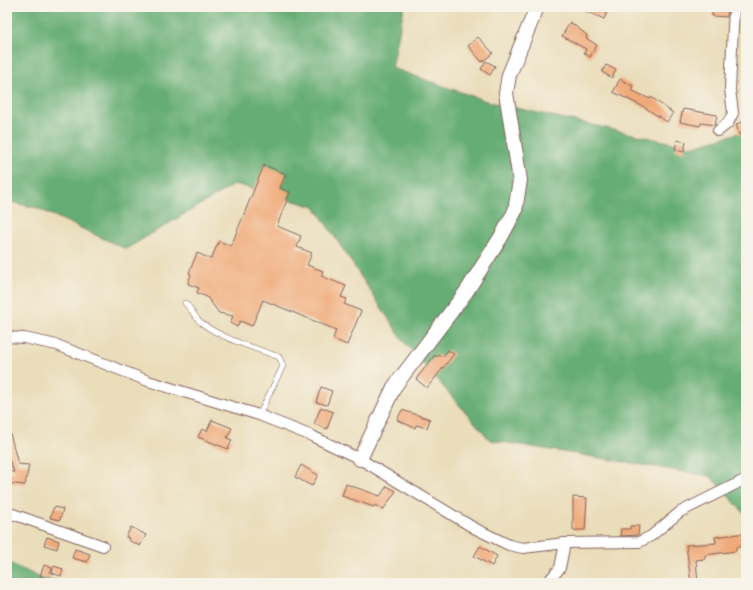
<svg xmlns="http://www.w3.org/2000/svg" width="753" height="590" font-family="'Shantell Sans',sans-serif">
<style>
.forest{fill:#66ad74;stroke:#586650}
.building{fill:#f0aa79}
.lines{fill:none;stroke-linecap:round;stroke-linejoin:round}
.lane-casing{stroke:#82625d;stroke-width:6}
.street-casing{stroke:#82625d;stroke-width:12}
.secondary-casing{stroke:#82625d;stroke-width:16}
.lane{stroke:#fff;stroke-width:5}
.street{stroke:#fff;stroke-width:10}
.secondary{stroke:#fff;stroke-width:14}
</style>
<rect width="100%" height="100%" fill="#f7f3e8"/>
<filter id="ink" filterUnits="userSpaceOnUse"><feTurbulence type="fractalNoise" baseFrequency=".025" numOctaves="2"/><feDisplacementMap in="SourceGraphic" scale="8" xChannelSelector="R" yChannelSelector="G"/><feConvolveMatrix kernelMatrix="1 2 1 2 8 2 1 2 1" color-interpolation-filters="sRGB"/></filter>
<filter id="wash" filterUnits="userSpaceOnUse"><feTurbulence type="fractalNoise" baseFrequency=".012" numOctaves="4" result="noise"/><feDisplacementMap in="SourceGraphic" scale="16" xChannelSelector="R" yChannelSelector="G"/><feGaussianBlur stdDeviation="0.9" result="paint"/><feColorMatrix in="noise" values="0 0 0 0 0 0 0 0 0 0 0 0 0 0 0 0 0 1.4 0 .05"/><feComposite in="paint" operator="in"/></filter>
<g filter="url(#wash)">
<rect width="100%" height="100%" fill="#eaddba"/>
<!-- forest -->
<path class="forest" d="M7 7H404L392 68 489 102 691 147 746 131V515L710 476 490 440 404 342 315 207 235 184 126 249 37 208 7 201Z
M7 562 43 579 79 583H7Z"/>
<g id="blocks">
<!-- building -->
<path class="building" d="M576 7H609L604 19Z
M713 7H727V17L712 16Z
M570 22 587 35 586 38 597 45 590 57 584 53 586 49 562 36Z
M478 37 493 53 482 62 468 46Z
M486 61 495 66 490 75 481 69Z
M606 65 616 70 612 78 602 72Z
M620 79 633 86 631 90 650 99 651 97 673 113 667 122 644 107 613 92Z
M683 109 717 115 715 125 701 123 700 126 680 122Z
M746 121V133L739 135 736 124Z
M677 140 686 142 684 152 675 150Z
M264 165 286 174 280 188 290 192 277 226 301 236 297 247 312 253 307 265 323 271 321 276 346 286 341 297 347 299 344 304 361 311 347 345 333 339 336 330 263 300 252 326 240 321 237 327 230 323 233 316 219 313 207 297 197 293 199 288 188 284 191 274 189 273 197 253 211 259 219 241 231 246Z
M448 350 454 354 427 388 416 379 435 355 437 357 439 355 442 357Z
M321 387 332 391 327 405 316 402Z
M321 407 333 412 327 429 314 424Z
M402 410 430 419 427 428 416 425 415 428 397 420Z
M212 420 232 428 227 438 232 440 228 449 198 437 202 429 207 431Z
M7 433H10L18 464 29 465 25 485 7 483V472H14L7 454Z
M301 465 318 475 312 486 295 477Z
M346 484 380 496 387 486 396 491 383 510 375 505 374 507 342 496Z
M573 497 587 498 585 530H573Z
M54 507 63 509 60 520 50 518Z
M630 526H639L638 535 620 536 621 529H630Z
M131 527 146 535 140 546 128 540 129 538 126 537Z
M746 533V546L736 547V551L705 555V559L696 560 698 583H691L686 545 716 543 715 537Z
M47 537 59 541 57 549 44 545Z
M480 546 497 556 492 566 474 556Z
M75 549 90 554 87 562 72 558Z
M44 565 52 568 48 579 40 576Z
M54 566 63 569 61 576 52 573Z"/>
</g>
</g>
<g filter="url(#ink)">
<use href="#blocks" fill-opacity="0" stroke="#82625d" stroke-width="1"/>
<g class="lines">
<!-- lane casing -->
<g class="lane-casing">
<path id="lane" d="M185 303C192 309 195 319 203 324 223 339 255 348 279 357L283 366 259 415"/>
</g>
<!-- street casing -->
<g class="street-casing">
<path id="street" d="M718 131 728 123 733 113 730 89 734 7
M7 337 24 338 57 345 148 381 259 415 312 436 360 459 474 528 509 545 523 548 565 543 639 542 651 536 680 512 746 479
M7 512 103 546
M547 583 560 568 565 543"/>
</g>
<!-- secondary casing -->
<g class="secondary-casing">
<path id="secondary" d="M360 459 394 387 466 292 501 237 515 211 520 180 506 93 509 75 537 7"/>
</g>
<!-- lane -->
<use href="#lane" class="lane"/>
<!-- street -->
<use href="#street" class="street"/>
<!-- secondary -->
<use href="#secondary" class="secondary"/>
</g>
</g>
<!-- margin -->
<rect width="753" height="590" fill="none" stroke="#f7f3e8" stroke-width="24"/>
</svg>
